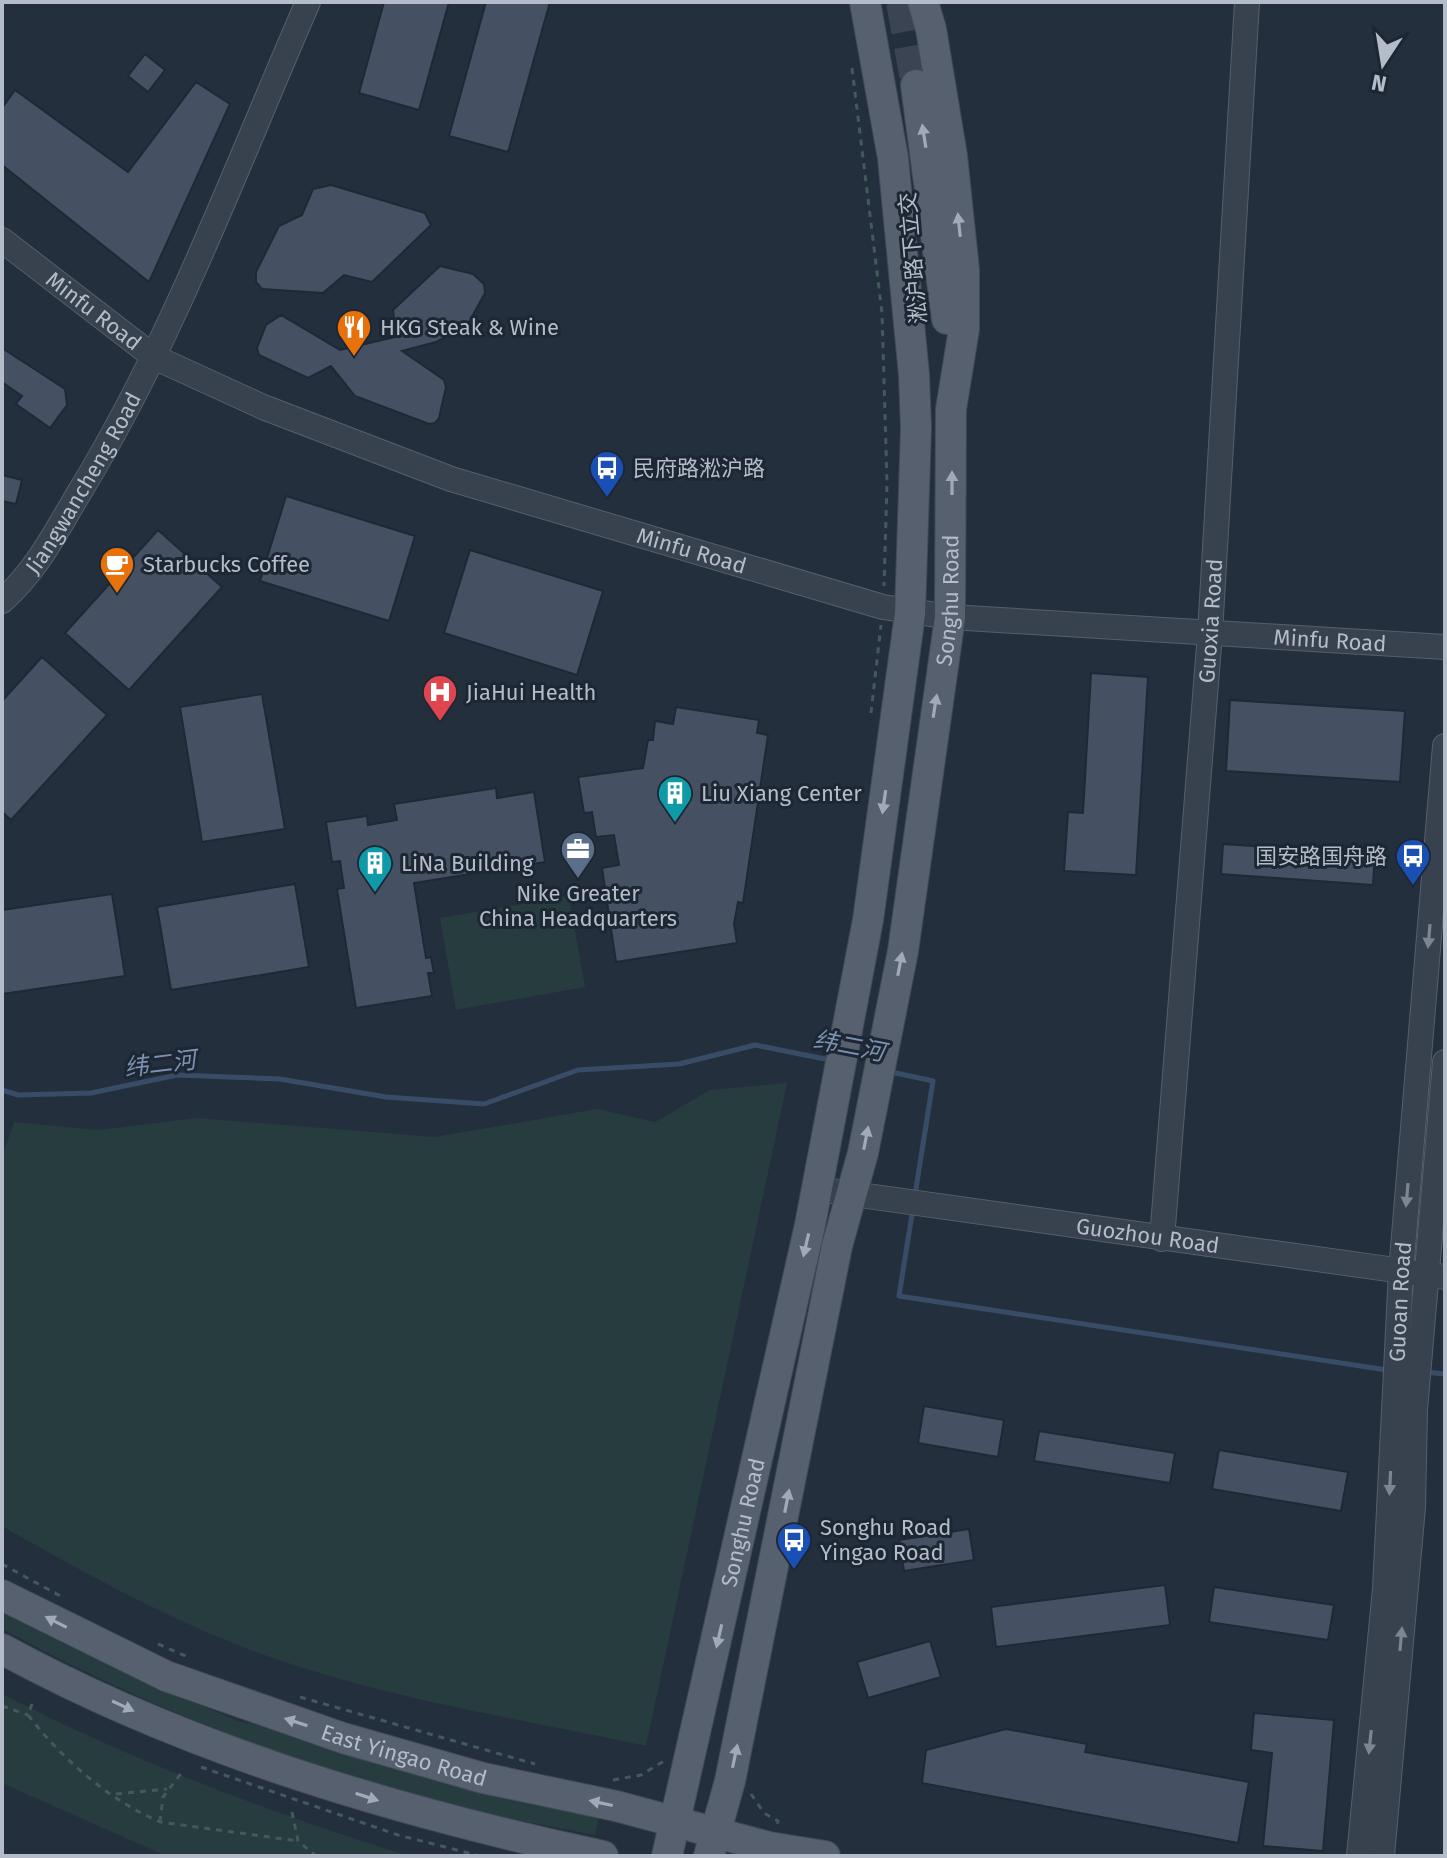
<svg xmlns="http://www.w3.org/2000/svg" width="1447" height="1858" font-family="'Fira Sans','Noto Sans SC',sans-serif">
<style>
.green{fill:#263c3f}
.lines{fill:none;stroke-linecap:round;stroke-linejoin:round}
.stream{stroke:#394c67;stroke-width:5}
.building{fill:#455162;stroke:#1f2835;stroke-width:2}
.major-tunnel{stroke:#3a4453;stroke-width:30;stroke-dasharray:30 15;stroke-linecap:butt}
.minor-casing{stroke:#565f6c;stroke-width:26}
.major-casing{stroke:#414a57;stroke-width:32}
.path{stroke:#44595c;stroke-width:3;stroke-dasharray:6 6;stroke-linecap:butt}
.minor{stroke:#38414e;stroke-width:24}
.major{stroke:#56606e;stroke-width:30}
.oneway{fill:#a1aab7}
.oneway2{fill:#7c8592}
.labels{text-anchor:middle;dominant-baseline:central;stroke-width:6;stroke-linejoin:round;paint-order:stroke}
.street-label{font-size:22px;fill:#b4bcc9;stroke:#1d2633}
.poi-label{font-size:22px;fill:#b4bcc9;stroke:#1d2633;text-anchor:start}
.water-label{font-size:24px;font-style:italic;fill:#7c92b1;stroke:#1d2633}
</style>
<rect width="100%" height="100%" fill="#242f3e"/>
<!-- green -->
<path class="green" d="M569 896 585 987 456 1010 440 918Z
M787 1083 646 1746C511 1717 369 1696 240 1646 157 1613 79 1570 2 1526V1157L14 1122 98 1130 197 1118 435 1137 597 1109 655 1122 710 1090Z
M2 1611 106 1663 238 1721 278 1729 504 1798 599 1816 595 1835C530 1822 463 1811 399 1793 262 1753 128 1697 2 1629Z
M2 1694C133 1761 268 1812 409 1856H166L2 1783Z"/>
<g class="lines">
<!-- stream -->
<path class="stream" d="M891 1072 933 1081 915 1195
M2 1090 18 1095 91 1093 177 1075 280 1079 386 1097 484 1104 578 1070 679 1064 755 1045 830 1060
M913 1208 899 1296 1387 1370
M1425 1372 1445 1374"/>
</g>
<!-- building -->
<path class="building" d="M384 2H449L419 110 359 93Z
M486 2H550L508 152 449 136Z
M145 54 165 70 148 92 128 76Z
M196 82 230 104 149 282 2 165V108L15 90 128 172Z
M331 185 425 213 431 225 372 282 344 275 323 293 262 289 256 282V272L279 226 302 215 313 189Z
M440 266 473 274 484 284 485 293 468 324 436 342 402 351 444 380 446 387 439 418 435 423 429 424 355 396 331 366 308 378 259 355 257 348 266 325 281 315 340 350 412 333 394 318 393 310Z
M2 348 65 389 67 405 50 428 16 404 22 396 2 382Z
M2 475 22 480 16 504 2 501Z
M286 496 415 536 389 621 260 581Z
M158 530 222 587 129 690 65 633Z
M470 550 603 591 577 675 444 633Z
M42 657 107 715 11 820 2 812V701Z
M1091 673 1148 677 1136 875 1064 871 1068 812 1083 813Z
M262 694 285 829 202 842 180 707Z
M1230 700 1405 711 1400 782 1226 771Z
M676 707 759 720 757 733 768 735 743 903 738 902 734 924 737 943 616 962 602 868 619 865 614 835 596 837 592 812 584 813 578 777 643 768 648 740H653L655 721 673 724Z
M496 788 497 798 534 792 545 862 414 883 426 958 431 957 434 973H428L432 996 356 1008 337 889 344 888 340 861 332 862 326 822 367 816 368 825 397 820 394 804Z
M1223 844 1375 854 1373 885 1221 874Z
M295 884 309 967 171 990 157 907Z
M112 894 125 976 2 994V910Z
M924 1406 1004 1420 998 1457 918 1443Z
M1039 1431 1175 1453 1170 1483 1034 1461Z
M1219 1450 1348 1472 1341 1511 1212 1489Z
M969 1529 974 1560 904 1571 899 1540Z
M1165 1585 1170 1625 996 1647 991 1607Z
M1214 1587 1334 1605 1328 1640 1209 1622Z
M930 1641 941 1677 868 1698 857 1662Z
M1254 1713 1334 1720 1323 1851 1263 1846 1272 1753 1251 1750Z
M1006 1729 1087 1744 1085 1752 1249 1782 1238 1843 922 1783 926 1750Z"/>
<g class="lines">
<!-- major-tunnel -->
<path class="major-tunnel" d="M901 2 916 85"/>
<!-- minor casing -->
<g class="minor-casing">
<g id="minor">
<path id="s1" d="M2 240 154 357 263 407 451 479 883 607 950 617 1445 647"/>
<path id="s2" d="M2 601C37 570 55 533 79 493 173 339 236 167 308 2"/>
<path id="s3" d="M817 1189 1445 1277"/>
<path id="s4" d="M1162 1239 1210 633 1247 2"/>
<path id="s5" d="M1359 1856 1385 1589 1401 1271 1445 746"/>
<path d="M1382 1856 1413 1507 1415 1410 1445 1062"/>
</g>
</g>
<!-- major casing -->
<g class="major-casing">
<g id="major">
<path d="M916 85 947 319"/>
<path id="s6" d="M2 1595 166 1676 343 1738 483 1778 616 1806 769 1847 825 1856"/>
<path d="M2 1649C187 1750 398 1812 603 1856"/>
<path id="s7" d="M667 1856 810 1225 868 920 910 614 916 428 914 375 893 158 865 2"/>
<path id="s8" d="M709 1856 730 1781 837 1246 863 1153 903 951 950 617 951 409 964 329V270L952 156 931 29 923 2"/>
</g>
</g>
<!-- path -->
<path class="path" d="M852 68 882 313 887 483 884 586
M871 713 881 625
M2 1564 62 1597
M158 1644 188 1657
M300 1697 535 1764
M32 1704 28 1715C62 1759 109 1800 160 1822L298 1841
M2 1706 28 1715
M201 1767 398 1835 480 1856
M613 1780 641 1775 664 1761
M116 1794 167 1789
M751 1794 764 1813 778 1821 777 1826
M292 1812 298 1841 316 1856
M160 1822 163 1797 183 1771"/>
<!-- minor -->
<use href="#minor" class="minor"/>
<!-- major -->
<use href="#major" class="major"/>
</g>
<!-- one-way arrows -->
<defs><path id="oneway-solid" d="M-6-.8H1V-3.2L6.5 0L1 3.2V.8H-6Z" transform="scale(2)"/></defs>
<g class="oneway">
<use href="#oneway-solid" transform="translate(924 136) rotate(-99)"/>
<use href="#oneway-solid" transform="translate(959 225) rotate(-96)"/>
<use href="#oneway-solid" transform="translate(952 483) rotate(-90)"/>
<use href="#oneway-solid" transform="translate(935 706) rotate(-81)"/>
<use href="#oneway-solid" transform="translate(884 802) rotate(98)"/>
<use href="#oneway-solid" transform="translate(900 964) rotate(-79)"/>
<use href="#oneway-solid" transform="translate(866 1138) rotate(-79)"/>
<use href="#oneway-solid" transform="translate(806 1245) rotate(103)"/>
<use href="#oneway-solid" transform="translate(787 1501) rotate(-79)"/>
<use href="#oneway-solid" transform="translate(56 1622) rotate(-153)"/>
<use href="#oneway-solid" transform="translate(719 1636) rotate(103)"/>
<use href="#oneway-solid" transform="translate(123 1706) rotate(25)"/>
<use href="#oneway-solid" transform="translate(296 1722) rotate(-162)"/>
<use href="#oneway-solid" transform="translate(735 1756) rotate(-78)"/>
<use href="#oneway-solid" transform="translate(367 1797) rotate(18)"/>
<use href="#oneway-solid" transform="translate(601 1803) rotate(-168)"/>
</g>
<g class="oneway2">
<use href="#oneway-solid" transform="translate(1429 936) rotate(95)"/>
<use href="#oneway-solid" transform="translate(1407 1195) rotate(95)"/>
<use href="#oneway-solid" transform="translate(1390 1483) rotate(93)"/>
<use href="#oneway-solid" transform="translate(1401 1639) rotate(-85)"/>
<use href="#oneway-solid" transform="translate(1370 1742) rotate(96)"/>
</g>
<!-- icons -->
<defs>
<g id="restaurant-pin" transform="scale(1.8)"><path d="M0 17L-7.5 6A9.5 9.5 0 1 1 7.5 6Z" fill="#e8710a" stroke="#1d2633"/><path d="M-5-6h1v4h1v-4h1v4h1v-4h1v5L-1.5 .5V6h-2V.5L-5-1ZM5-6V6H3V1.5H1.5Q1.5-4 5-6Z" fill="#fff"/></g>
<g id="bus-pin" transform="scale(1.8)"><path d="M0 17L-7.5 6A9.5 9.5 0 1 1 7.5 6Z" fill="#1a4fb4" stroke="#1d2633"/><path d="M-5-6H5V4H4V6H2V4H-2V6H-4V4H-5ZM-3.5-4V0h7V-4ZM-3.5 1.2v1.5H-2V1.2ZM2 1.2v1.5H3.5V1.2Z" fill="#fff"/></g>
<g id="cafe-pin" transform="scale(1.8)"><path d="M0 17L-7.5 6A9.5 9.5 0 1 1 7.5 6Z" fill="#e8710a" stroke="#1d2633"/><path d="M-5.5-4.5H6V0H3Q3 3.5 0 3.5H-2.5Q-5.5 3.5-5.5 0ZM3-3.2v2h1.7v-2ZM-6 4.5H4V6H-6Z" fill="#fff"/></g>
<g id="hospital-pin" transform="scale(1.8)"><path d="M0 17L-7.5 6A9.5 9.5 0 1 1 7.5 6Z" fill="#e0444e" stroke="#1d2633"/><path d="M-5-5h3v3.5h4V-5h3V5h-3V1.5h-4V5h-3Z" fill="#fff"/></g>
<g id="building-pin" transform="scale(1.8)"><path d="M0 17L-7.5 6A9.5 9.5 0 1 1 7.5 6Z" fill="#0f9aa8" stroke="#1d2633"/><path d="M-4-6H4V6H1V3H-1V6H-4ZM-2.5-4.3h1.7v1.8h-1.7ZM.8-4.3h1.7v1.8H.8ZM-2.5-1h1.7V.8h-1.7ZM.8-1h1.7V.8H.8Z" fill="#fff"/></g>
<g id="office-pin" transform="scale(1.8)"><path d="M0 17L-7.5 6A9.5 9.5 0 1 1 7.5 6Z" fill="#5c6f8a" stroke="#1d2633"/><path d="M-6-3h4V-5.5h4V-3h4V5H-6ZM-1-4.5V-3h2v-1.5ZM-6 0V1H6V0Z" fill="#fff"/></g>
</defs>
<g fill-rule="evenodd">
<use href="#restaurant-pin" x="354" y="327"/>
<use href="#bus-pin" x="607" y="468"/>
<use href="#cafe-pin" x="117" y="564"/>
<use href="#hospital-pin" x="440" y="692"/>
<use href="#building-pin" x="675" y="793"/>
<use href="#office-pin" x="578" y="849"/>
<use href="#bus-pin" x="1413" y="856"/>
<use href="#building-pin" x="375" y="863"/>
<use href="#bus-pin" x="794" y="1540"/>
</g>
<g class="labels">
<!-- street labels -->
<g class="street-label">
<text transform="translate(913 258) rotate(-95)">淞沪路下立交</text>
<text stroke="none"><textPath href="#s1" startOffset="116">Minfu Road</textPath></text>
<text stroke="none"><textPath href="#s2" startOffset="144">Jiangwancheng Road</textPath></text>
<text stroke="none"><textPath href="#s1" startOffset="764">Minfu Road</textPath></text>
<text stroke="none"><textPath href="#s8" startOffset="1280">Songhu Road</textPath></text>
<text stroke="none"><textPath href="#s4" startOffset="620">Guoxia Road</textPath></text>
<text stroke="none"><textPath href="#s1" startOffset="1412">Minfu Road</textPath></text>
<text stroke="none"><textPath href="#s3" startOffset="334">Guozhou Road</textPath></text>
<text stroke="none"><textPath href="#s5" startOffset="556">Guoan Road</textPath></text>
<text stroke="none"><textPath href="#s7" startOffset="342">Songhu Road</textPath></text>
<text stroke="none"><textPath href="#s6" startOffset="434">East Yingao Road</textPath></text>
</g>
<!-- poi labels -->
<g class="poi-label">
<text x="380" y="327">HKG Steak &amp; Wine</text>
<text x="633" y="468">民府路淞沪路</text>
<text x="143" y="564">Starbucks Coffee</text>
<text x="466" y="692">JiaHui Health</text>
<text x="701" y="793">Liu Xiang Center</text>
<text x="1387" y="856" text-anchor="end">国安路国舟路</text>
<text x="401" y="863">LiNa Building</text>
<text x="578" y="893" text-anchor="middle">Nike Greater<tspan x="578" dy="25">China Headquarters</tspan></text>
<text x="820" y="1527">Songhu Road<tspan x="820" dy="25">Yingao Road</tspan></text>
</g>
<!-- water labels -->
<g class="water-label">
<text transform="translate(849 1046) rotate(11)">纬二河</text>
<text transform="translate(160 1064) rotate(-7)">纬二河</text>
</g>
</g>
<!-- border -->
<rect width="1447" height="1858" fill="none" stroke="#b4bcc9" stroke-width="8"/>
<!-- north arrow -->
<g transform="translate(1383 64) rotate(192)" stroke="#1d2633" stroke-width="6" paint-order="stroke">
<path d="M0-6L14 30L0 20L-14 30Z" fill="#b4bcc9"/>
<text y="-12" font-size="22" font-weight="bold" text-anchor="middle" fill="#b4bcc9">N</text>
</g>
</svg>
